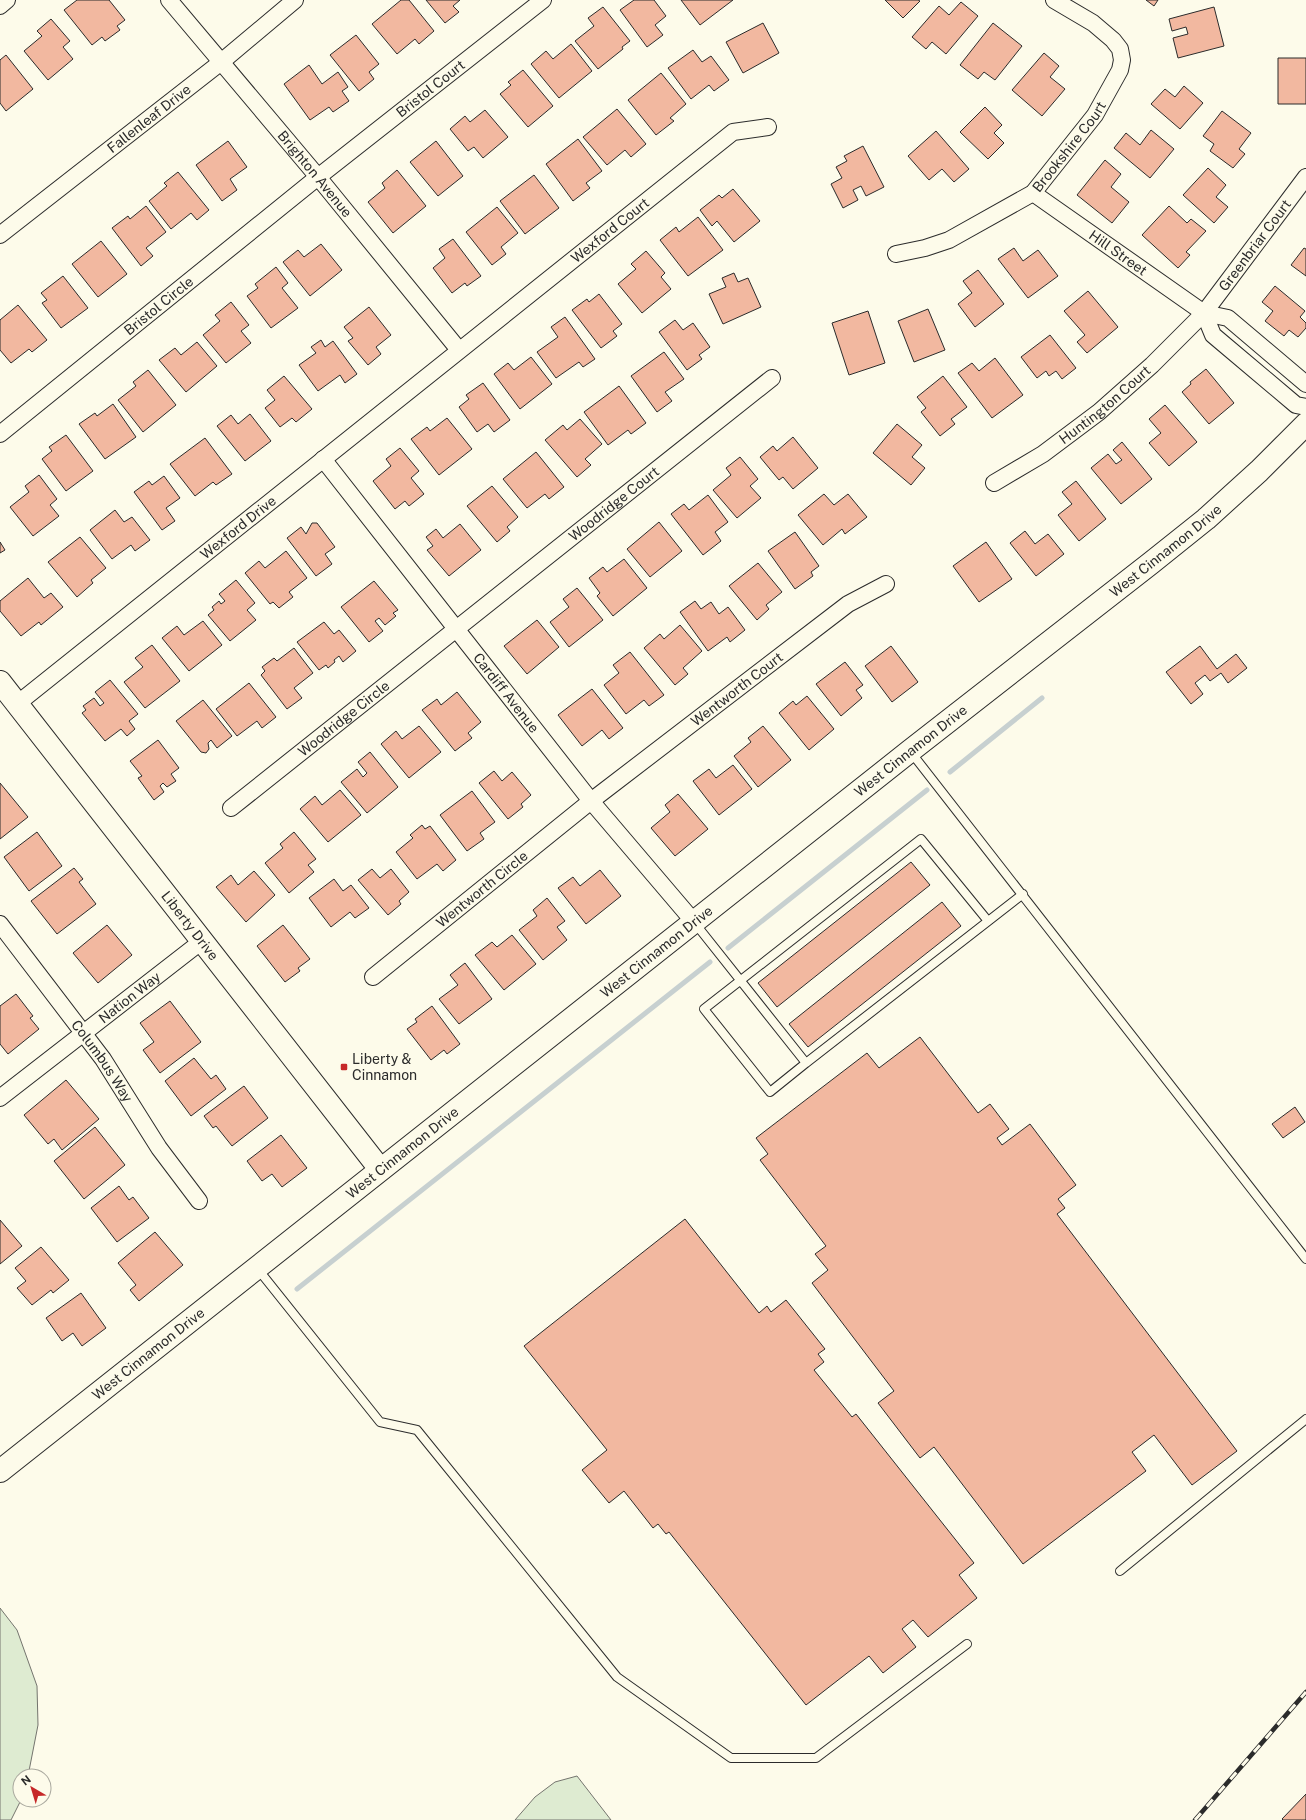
<svg xmlns="http://www.w3.org/2000/svg" width="1306" height="1820" font-family="'Public Sans',sans-serif">
<style>
.green{fill:#deebd1;stroke:#74746e}
.lines{fill:none;stroke-linecap:round;stroke-linejoin:round}
.stream{stroke:#c7d0d0;stroke-width:5}
.building{fill:#f2b8a0;stroke:#2b2b2b}
.lane-casing{stroke:#2b2b2b;stroke-width:10}
.street-casing{stroke:#2b2b2b;stroke-width:18}
.secondary-casing{stroke:#2b2b2b;stroke-width:24}
.lane{stroke:#fdfbea;stroke-width:8}
.street{stroke:#fdfbea;stroke-width:16}
.secondary{stroke:#fdfbea;stroke-width:22}
.rail-casing{stroke:#2b2b2b;stroke-width:4.5}
.rail{stroke:#fdfbea;stroke-width:3;stroke-dasharray:9;stroke-linecap:butt}
.poi-dot{fill:#c62828;stroke:#fdfbea;stroke-width:1.5}
.labels{text-anchor:middle;dominant-baseline:central;stroke-width:3;stroke-linejoin:round;paint-order:stroke}
.street-label{font-size:14px;fill:#2b2b2b;stroke:#fdfbea}
.poi-label{font-size:14px;fill:#2b2b2b;stroke:#fdfbea;text-anchor:start}
</style>
<rect width="100%" height="100%" fill="#fdfbea"/>
<!-- green -->
<path class="green" d="M0 1608 17 1630 37 1686 38 1725 28 1776H20L21 1800 11 1820H0Z
M577 1776 611 1820H515L535 1797 555 1782Z"/>
<g class="lines">
<!-- stream -->
<path class="stream" d="M950 772 1042 698
M728 948 927 790
M297 1289 710 962"/>
</g>
<!-- building -->
<path class="building" d="M77 0H109L125 20 117 26 120 30 105 41 102 37 92 45 64 10Z
M401 0H409L434 31 419 44 415 39 397 54 372 24Z
M426 0H460L453 6 459 12 445 23Z
M634 0H654L666 16 655 25 663 35 647 47 620 10Z
M681 0H733L700 25Z
M885 0H918L920 1 903 18Z
M1146 0H1158L1154 6Z
M961 2 978 16 946 54 932 42 926 49 912 37 939 6 949 15Z
M603 7 630 41 622 47 623 49 598 69 575 41 594 26 588 18Z
M1214 7 1224 46 1178 58 1173 38 1188 34 1186 27 1172 31 1169 19Z
M51 19 70 41 63 47 73 59 48 80 24 51 42 36 37 31Z
M763 23 779 53 743 73 726 42Z
M993 23 1022 46 995 80 984 72 978 79 960 65Z
M356 35 379 64 369 72 374 79 359 91 330 55Z
M571 44 592 71 559 98 531 64 546 51 553 59Z
M693 50 702 62 711 56 729 80 714 91 709 85 691 99 668 68Z
M1044 53 1059 66 1050 77 1065 89 1042 116 1012 90Z
M6 55 33 89 6 111 0 103V60Z
M1278 58H1306V104H1278Z
M309 65 322 84 338 72 348 87 342 91 349 101 333 112 329 107 310 120 284 84Z
M523 70 553 106 528 127 500 94 511 85 508 82Z
M661 73 686 104 670 118 674 121 656 135 628 100Z
M1184 86 1203 103 1180 129 1151 104 1165 89 1175 97Z
M985 107 1002 125 994 133 1004 143 988 159 960 132Z
M617 109 646 144 631 157 625 150 607 165 583 137Z
M485 110 508 137 483 158 474 147 468 151 450 129 465 116 470 122Z
M1222 111 1251 133 1239 149 1245 154 1233 168 1210 151 1214 144 1203 136Z
M1151 130 1174 149 1150 178 1114 148 1126 133 1140 145Z
M936 131 969 169 954 182 942 169 929 180 908 156Z
M578 139 602 171 586 183 590 188 573 201 546 164Z
M228 141 247 167 230 179 237 190 222 201 196 165Z
M436 141 463 176 438 196 410 162Z
M863 146 884 187 866 196 861 186 853 190 858 200 843 208 831 184 842 178 836 167 847 161 844 156Z
M1105 160 1121 174 1111 187 1129 202 1112 223 1077 195Z
M1208 168 1226 185 1216 197 1228 207 1214 223 1183 195Z
M397 170 426 206 393 233 368 202 385 188 382 183Z
M178 172 209 210 197 220 191 213 171 229 149 201 167 186 164 183Z
M534 175 559 208 525 234 500 201Z
M733 189 760 221 734 242 717 221 712 226 700 210 719 195 722 198Z
M146 206 166 232 146 248 153 256 141 266 112 228 128 216 130 219Z
M1169 206 1187 223 1191 219 1206 231 1186 252 1190 255 1178 268 1142 235Z
M497 207 518 233 501 247 506 254 492 265 466 232Z
M698 217 723 250 688 276 660 240 676 227 679 232Z
M453 239 481 276 467 286 465 283 452 293 433 268 445 258 439 249Z
M101 241 127 274 98 297 72 264Z
M321 244 342 270 310 296 283 262 298 250 304 257Z
M1014 248 1023 261 1038 250 1058 276 1028 298 998 259Z
M1304 248 1306 249V276L1291 265Z
M646 251 665 273 661 277 671 289 642 313 618 284 636 269 631 264Z
M276 267 288 283 282 288 298 308 271 328 247 296 258 288 255 284Z
M978 270 1004 304 975 327 958 304 972 293 963 281Z
M734 273 738 282 748 278 761 307 723 324 709 294 726 287 722 278Z
M63 276 88 308 61 328 42 303 47 300 41 293Z
M1275 286 1305 311 1300 317 1306 323V328L1298 337 1289 330 1284 336 1265 321 1273 311 1262 302Z
M1088 291 1118 327 1087 353 1077 342 1085 335 1064 311Z
M599 294 622 324 613 331 617 336 601 348 572 310 587 299 589 302Z
M231 302 249 325 241 331 251 343 226 363 203 335 220 321 215 315Z
M18 305 47 340 32 352 29 349 11 363 0 350V320Z
M369 307 391 335 376 347 381 354 368 365 348 341 353 338 344 327Z
M928 309 945 350 914 362 898 321Z
M868 311 885 363 849 375 832 323Z
M565 317 595 359 583 367 579 362 556 378 537 352 558 337 551 327Z
M675 320 683 330 693 323 710 347 699 355 702 359 687 370 659 332Z
M1050 335 1076 368 1062 379 1056 371 1049 376 1046 371 1037 378 1021 357Z
M321 340 325 347 333 341 357 374 345 383 340 375 318 391 299 365 316 353 311 347Z
M197 342 217 366 186 392 159 360 175 348 181 355Z
M664 352 684 379 665 392 672 401 657 412 631 376Z
M531 357 552 384 520 409 494 374 508 363 514 370Z
M995 358 1023 395 992 418 958 373 972 363 979 371Z
M1206 369 1234 403 1209 424 1182 392 1191 384 1190 382Z
M148 370 176 405 143 432 118 400 136 386 133 382Z
M284 376 312 409 296 422 292 418 280 427 265 408 275 400 267 390Z
M943 376 967 407 951 419 955 424 940 436 921 412 926 408 917 397Z
M483 383 510 420 494 432 488 424 477 432 459 407 469 399 466 395Z
M619 386 646 423 631 434 628 430 608 445 584 412Z
M113 404 136 437 105 459 79 424 95 413 97 416Z
M1165 405 1197 442 1169 466 1149 443 1161 433 1149 419Z
M250 414 271 441 245 461 217 426 231 415 238 424Z
M447 418 472 449 439 475 411 439 427 427 430 431Z
M580 419 602 444 585 459 591 465 577 477 545 440 563 425 567 430Z
M897 424 922 445 912 457 925 468 911 485 873 453Z
M66 435 93 471 66 491 42 459 52 451 49 447Z
M793 437 818 468 793 489 783 477 779 480 760 457 773 446 777 451Z
M205 438 232 474 216 485 213 482 195 496 170 464Z
M1122 442 1152 479 1121 504 1091 468 1108 454 1116 464 1122 460 1113 450Z
M400 448 419 471 411 478 424 494 409 506 405 501 395 509 373 481 391 466 386 459Z
M536 452 564 487 549 499 545 494 527 508 503 479Z
M740 457 758 479 750 486 761 498 737 518 713 490 731 475 726 468Z
M39 475 57 499 50 505 59 516 33 536 10 507 29 492 25 486Z
M164 476 180 498 166 508 175 521 162 530 134 492 149 481 152 485Z
M1076 481 1106 519 1079 541 1058 515 1072 504 1062 492Z
M492 486 518 517 507 527 510 531 497 542 467 506Z
M824 494 834 505 848 494 867 517 845 534 842 529 823 545 798 515Z
M708 495 728 522 715 532 721 541 703 555 671 514 684 504 689 510Z
M115 510 124 522 132 517 150 540 135 551 131 545 112 559 90 530Z
M659 522 682 551 650 577 627 549Z
M312 523H317L335 547 325 554 332 564 316 576 287 538 301 527 306 534Z
M460 524 481 550 449 576 427 550 433 546 426 537 436 529 443 538Z
M1025 531 1035 544 1048 534 1064 554 1036 576 1010 543Z
M795 532 819 566 811 572 813 576 795 589 768 551Z
M80 537 106 568 91 580 93 583 77 597 48 562Z
M0 542 5 550 0 553Z
M986 542 1012 579 979 602 953 566Z
M286 551 307 578 289 592 293 597 279 608 273 602 270 604 245 573 259 561 265 568Z
M624 559 647 588 613 616 597 596 600 593 589 578 603 567 607 572Z
M758 563 782 592 766 605 769 609 757 620 729 586Z
M28 578 44 598 51 593 63 607 41 625 39 622 21 636 0 611V601Z
M236 580 255 603 247 610 256 620 230 641 208 615 214 610 212 607 219 601 221 604 225 601 219 594Z
M374 581 398 610 393 613 396 616 385 625 379 618 375 621 383 631 369 642 341 607Z
M577 588 603 620 569 647 550 622 569 607 563 599Z
M695 601 701 609 711 602 719 614 728 607 745 630 730 642 727 637 708 651 680 612Z
M537 620 559 647 527 674 504 646Z
M203 621 222 645 189 671 162 638 177 626 184 635Z
M324 622 334 634 339 630 356 651 343 662 339 656 334 660 335 662 328 668 326 665 319 670 297 642Z
M680 625 702 651 683 668 688 674 675 685 644 648 660 634 664 639Z
M152 645 180 681 145 708 124 682 143 667 135 658Z
M891 646 918 682 892 702 865 666Z
M1200 646 1217 669 1236 654 1247 668 1228 683 1221 673 1210 681 1205 675 1195 683 1203 694 1191 704 1166 672Z
M294 648 313 673 294 688 302 698 287 709 261 675 265 671 262 667 274 658 277 661Z
M630 652 664 695 649 706 644 700 626 714 604 685 619 673 613 665Z
M845 662 863 685 856 690 862 698 841 716 816 684Z
M110 680 138 714 129 721 135 729 127 736 121 729 105 741 82 713 86 710 83 706 94 698 100 706 104 703 95 692Z
M249 683 276 717 262 728 257 721 237 736 216 709Z
M592 689 623 728 609 739 602 730 582 746 558 715Z
M457 692 481 722 468 733 472 738 455 751 422 710 437 699 441 705Z
M807 696 834 729 809 750 779 713 793 701 796 705Z
M203 700 232 736 217 748 211 740 208 743 209 749 206 753 201 752 176 721Z
M419 726 441 752 409 778 381 744 396 731 402 739Z
M763 726 791 760 758 787 734 756 751 742 748 738Z
M158 740 179 768 171 774 176 781 167 787 163 783 160 786 164 792 154 800 138 778 142 776 130 761Z
M370 752 398 787 367 813 341 782 357 769 363 777 367 773 358 762Z
M733 765 752 789 719 815 693 781 709 769 716 778Z
M494 771 502 781 512 772 531 795 521 804 523 807 508 819 479 783Z
M0 783 28 817 0 839Z
M340 790 361 815 328 842 300 809 315 796 322 805Z
M472 791 495 822 480 833 484 839 467 851 440 815Z
M678 794 708 829 675 856 651 828 670 812 665 805Z
M422 825 425 829 430 826 456 860 443 871 437 864 417 879 396 852 413 838 410 835Z
M37 832 62 866 29 891 4 857Z
M294 832 316 859 308 865 314 872 289 893 265 863 283 848 280 844Z
M911 862 930 885 777 1007 758 983Z
M74 868 83 879 79 882 96 904 57 934 31 901Z
M372 869 380 878 391 869 409 892 399 901 401 904 388 915 358 880Z
M600 870 621 896 586 924 558 888 573 877 580 886Z
M254 871 275 895 246 922 216 887 231 875 238 885Z
M334 879 343 891 351 885 369 908 355 918 350 912 331 927 309 898Z
M547 898 565 921 557 927 567 940 543 960 519 930 537 916 533 910Z
M942 902 961 926 808 1047 789 1024Z
M107 925 132 955 98 983 73 953Z
M283 925 310 959 298 968 300 971 285 982 257 946Z
M512 935 536 964 504 990 475 955 492 942 497 947Z
M465 963 492 999 459 1024 439 999 458 985 450 975Z
M16 994 33 1016 30 1018 39 1029 8 1054 0 1044V1006Z
M170 1001 201 1042 160 1073 143 1050 154 1042 140 1023Z
M432 1006 460 1044 447 1054 444 1050 431 1060 407 1029 417 1022 415 1019Z
M920 1037 978 1113 990 1104 1009 1129 997 1138 1002 1145 1030 1124 1076 1185 1058 1199 1065 1208 1057 1214 1237 1451 1192 1485 1154 1435 1132 1452 1146 1471 1023 1564 934 1447 920 1458 878 1403 894 1391 812 1283 828 1270 815 1254 826 1246 760 1160 768 1154 756 1138 867 1053 879 1068Z
M194 1058 211 1079 216 1075 226 1089 191 1116 165 1081Z
M66 1080 99 1119 62 1150 54 1139 48 1144 24 1115Z
M244 1086 268 1118 232 1146 216 1126 213 1128 204 1116Z
M1295 1107 1305 1122 1283 1138 1272 1124Z
M95 1127 125 1165 84 1199 54 1161Z
M281 1135 307 1168 282 1187 272 1174 262 1181 247 1161Z
M119 1186 129 1200 133 1197 149 1218 117 1242 91 1208Z
M685 1219 759 1313 767 1306 771 1312 786 1300 825 1349 818 1354 824 1362 814 1370 852 1417 856 1414 974 1563 959 1575 977 1598 928 1637 913 1620 902 1629 916 1647 883 1673 869 1656 806 1705 669 1532 666 1534 658 1524 653 1528 624 1491 609 1503 582 1470 607 1450 524 1346Z
M0 1220 22 1246 0 1264Z
M155 1232 183 1265 139 1301 130 1290 136 1285 118 1263Z
M41 1247 69 1280 53 1293 51 1290 32 1305 17 1288 26 1281 15 1268Z
M81 1293 106 1328 82 1346 73 1333 62 1341 46 1318Z
M1306 1794V1820H1283L1282 1819Z"/>
<g class="lines">
<!-- lane casing -->
<g class="lane-casing">
<path id="lane" d="M910 751 1306 1259
M694 922 806 1063 1023 894
M806 1063 770 1092 704 1009 921 839 988 921
M257 1268 380 1422 417 1430 617 1677 731 1758H816L967 1644
M1120 1571 1306 1419"/>
</g>
<!-- street casing -->
<g class="street-casing">
<g id="street">
<path id="s1" d="M169 0 318 177 459 350"/>
<path d="M0 6 7 0"/>
<path id="s2" d="M1033 193 1204 313 1228 318 1306 384"/>
<path id="s3" d="M0 235 220 63 295 0"/>
<path id="s4" d="M896 254 925 248 949 240 1033 193 1095 115 1120 70 1122 60 1120 49 1113 40 1093 23 1054 0"/>
<path d="M1204 313 1213 335 1296 405 1306 407"/>
<path id="s5" d="M0 434 318 177 543 0"/>
<path id="s6" d="M323 459 591 801 694 922"/>
<path id="s7" d="M994 483 1043 454 1099 412 1152 365 1204 313 1306 177"/>
<path id="s8" d="M17 704 733 132 768 127"/>
<path id="s9" d="M231 808 772 378"/>
<path id="s10" d="M0 924 103 1059 159 1148 199 1201"/>
<path id="s11" d="M373 977 591 801 848 604 886 584"/>
<path id="s12" d="M0 1098 202 941"/>
</g>
</g>
<!-- secondary casing -->
<g class="secondary-casing">
<g id="secondary">
<path id="s13" d="M0 682 380 1169"/>
<path id="s14" d="M0 1471 910 751 1151 563 1206 519 1259 471 1306 424"/>
</g>
</g>
<!-- lane -->
<use href="#lane" class="lane"/>
<!-- street -->
<use href="#street" class="street"/>
<!-- secondary -->
<use href="#secondary" class="secondary"/>
<!-- rail casing -->
<g class="rail-casing">
<path id="rail" d="M1195 1820 1306 1692"/>
</g>
<!-- rail -->
<use href="#rail" class="rail"/>
</g>
<!-- markers -->
<rect class="poi-dot" x="340" y="1063" width="8" height="8" rx="2"/>
<g class="labels">
<!-- street labels -->
<g class="street-label">
<text stroke="none"><textPath href="#s5" startOffset="552">Bristol Court</textPath></text>
<text stroke="none"><textPath href="#s3" startOffset="189">Fallenleaf Drive</textPath></text>
<text stroke="none"><textPath href="#s4" startOffset="210">Brookshire Court</textPath></text>
<text stroke="none"><textPath href="#s1" startOffset="227">Brighton Avenue</textPath></text>
<text stroke="none"><textPath href="#s8" startOffset="759">Wexford Court</textPath></text>
<text stroke="none"><textPath href="#s7" startOffset="356">Greenbriar Court</textPath></text>
<text stroke="none"><textPath href="#s2" startOffset="104">Hill Street</textPath></text>
<text stroke="none"><textPath href="#s5" startOffset="204">Bristol Circle</textPath></text>
<text stroke="none"><textPath href="#s7" startOffset="136">Huntington Court</textPath></text>
<text stroke="none"><textPath href="#s9" startOffset="489">Woodridge Court</textPath></text>
<text stroke="none"><textPath href="#s8" startOffset="283">Wexford Drive</textPath></text>
<text stroke="none"><textPath href="#s14" startOffset="1485">West Cinnamon Drive</textPath></text>
<text stroke="none"><textPath href="#s11" startOffset="464">Wentworth Court</textPath></text>
<text stroke="none"><textPath href="#s6" startOffset="297">Cardiff Avenue</textPath></text>
<text stroke="none"><textPath href="#s9" startOffset="144">Woodridge Circle</textPath></text>
<text stroke="none"><textPath href="#s14" startOffset="1161">West Cinnamon Drive</textPath></text>
<text stroke="none"><textPath href="#s11" startOffset="140">Wentworth Circle</textPath></text>
<text stroke="none"><textPath href="#s13" startOffset="309">Liberty Drive</textPath></text>
<text stroke="none"><textPath href="#s14" startOffset="837">West Cinnamon Drive</textPath></text>
<text stroke="none"><textPath href="#s12" startOffset="164">Nation Way</textPath></text>
<text stroke="none"><textPath href="#s10" startOffset="171">Columbus Way</textPath></text>
<text stroke="none"><textPath href="#s14" startOffset="513">West Cinnamon Drive</textPath></text>
<text stroke="none"><textPath href="#s14" startOffset="189">West Cinnamon Drive</textPath></text>
</g>
<!-- poi labels -->
<g class="poi-label">
<text x="352" y="1059">Liberty &amp;<tspan x="352" dy="16">Cinnamon</tspan></text>
</g>
</g>
<!-- north arrow -->
<g transform="translate(32 1788) rotate(322)"><circle r="19" fill="#fdfbea" stroke="#a9a89e"/>
<path d="M0-3L7 15L0 10L-7 15Z" fill="#c62828"/>
<text y="-6" font-size="11" font-weight="bold" text-anchor="middle" fill="#2b2b2b">N</text>
</g>
</svg>
